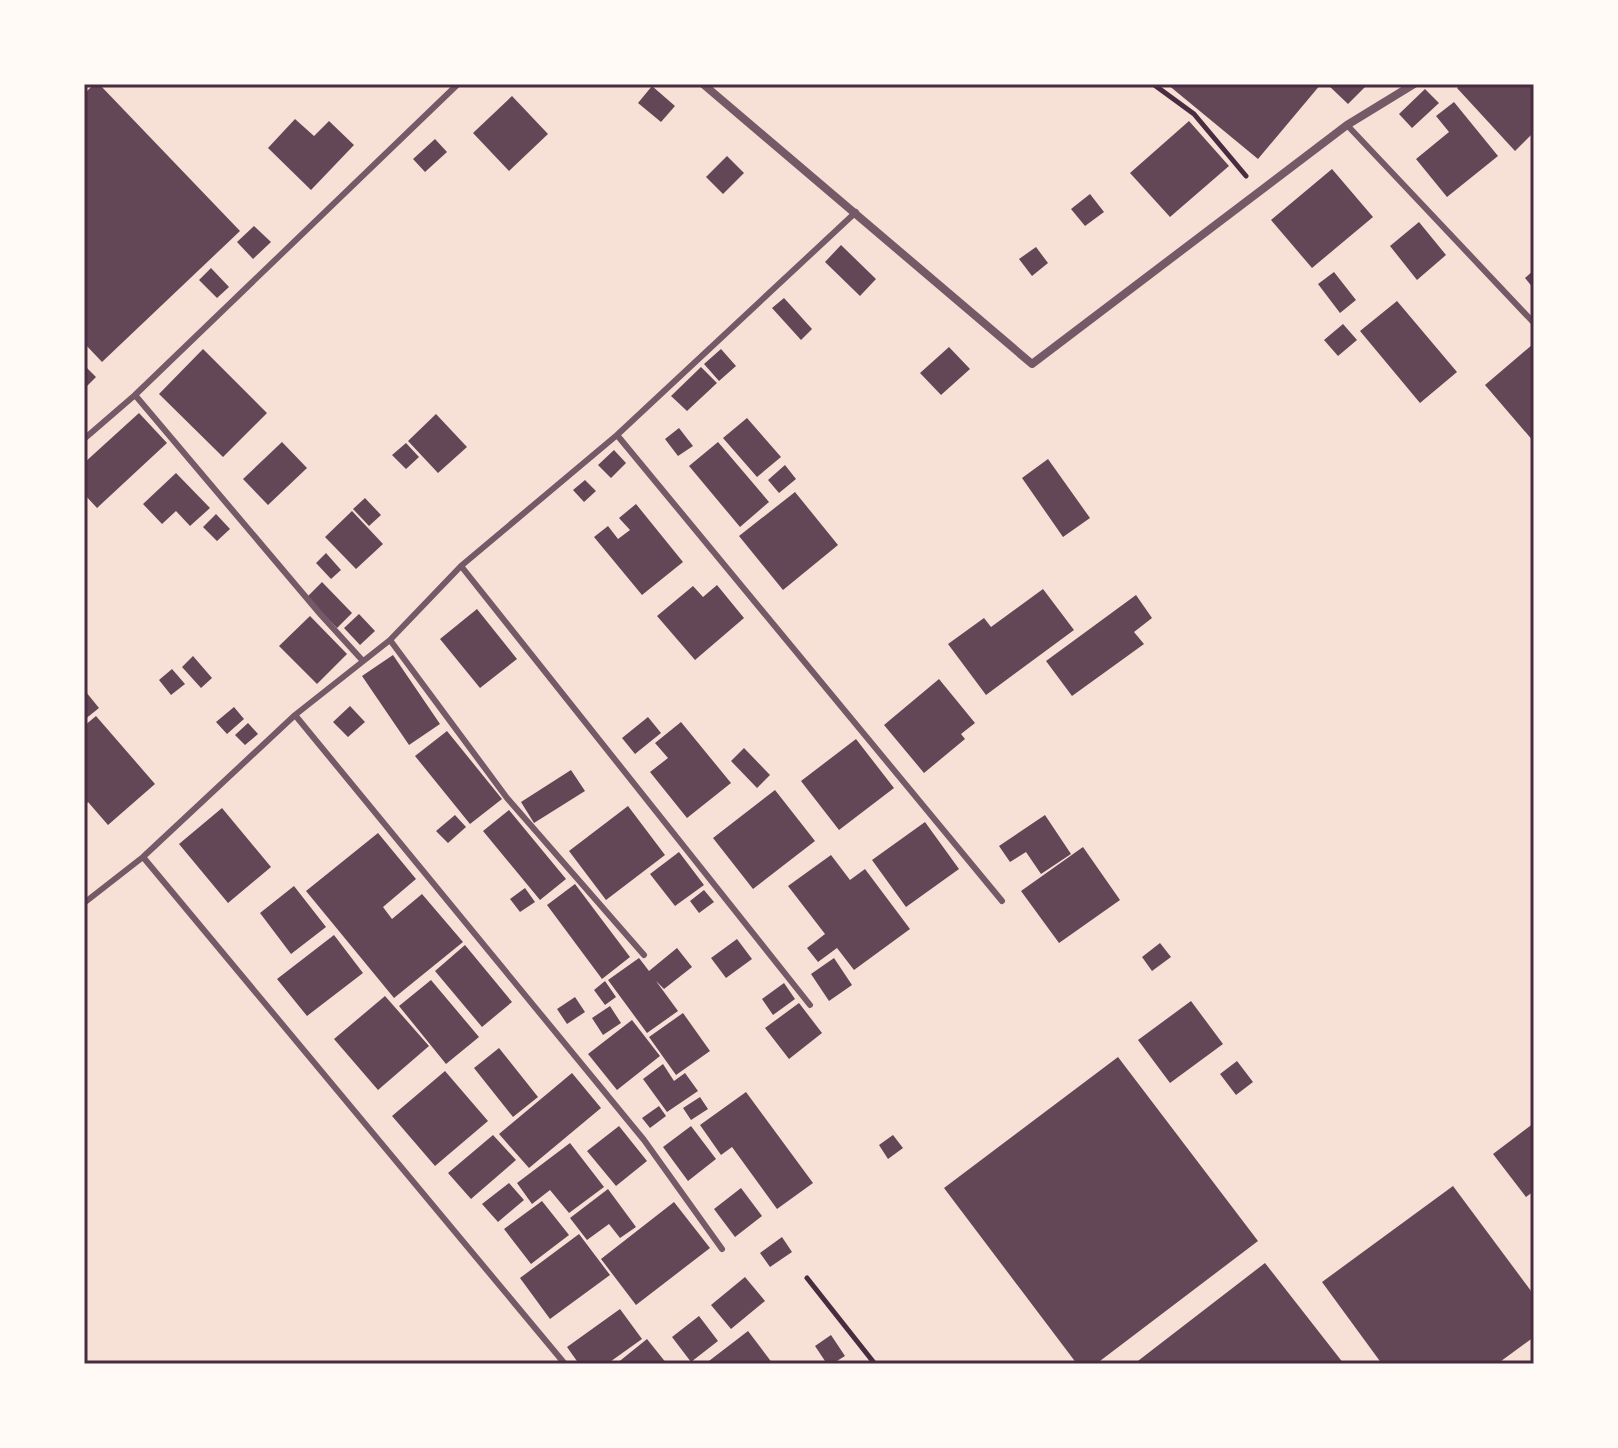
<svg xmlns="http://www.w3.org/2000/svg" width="1618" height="1448" font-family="Manrope,sans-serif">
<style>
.building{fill:#644757}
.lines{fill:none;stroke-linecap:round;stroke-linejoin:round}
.path{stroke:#4a2c40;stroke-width:5}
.service{stroke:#755966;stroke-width:6}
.minor{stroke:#755966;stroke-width:8}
.neatline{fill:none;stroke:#4a2c40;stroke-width:3}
</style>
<rect width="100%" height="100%" fill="#f7e1d7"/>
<!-- building -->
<path class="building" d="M94 84H99L240 231 102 362 84 343V94Z
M1167 84H1321L1258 159Z
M1327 84H1368L1348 104Z
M1461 84H1534V132L1515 151 1457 88Z
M652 86 675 106 661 122 638 103Z
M1425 89 1439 103 1412 128 1399 114Z
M512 96 548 134 509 171 473 133Z
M1454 102 1498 156 1447 197 1416 159 1449 132 1436 116Z
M295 119 314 136 329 121 354 145 311 190 268 148Z
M1189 121 1229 166 1170 217 1130 173Z
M435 139 447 152 425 172 413 159Z
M727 156 744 173 723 194 706 177Z
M1332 169 1373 217 1312 268 1271 220Z
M1090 194 1104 212 1085 226 1071 209Z
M1419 222 1446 255 1417 280 1390 246Z
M254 226 271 242 253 259 237 242Z
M841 245 876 279 860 296 825 262Z
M1036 247 1048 263 1032 276 1019 259Z
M211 268 229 287 217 298 199 280Z
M1534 270V289L1525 278Z
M1334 272 1356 300 1340 313 1318 284Z
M784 298 812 329 801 340 772 308Z
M1397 301 1457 372 1420 403 1360 331Z
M1343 324 1357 340 1338 356 1324 340Z
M1532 345 1534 347V442L1485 385Z
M949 347 970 369 941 395 920 373Z
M203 349 267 413 223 457 159 394Z
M721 349 736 366 719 381 704 364Z
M84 365 96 377 84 389Z
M701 367 717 383 687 411 671 396Z
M139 413 167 443 97 508 84 494V463Z
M436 414 467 447 438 473 408 441Z
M747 418 781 457 757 477 723 438Z
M679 428 693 446 678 456 665 439Z
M282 442 307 468 268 505 243 479Z
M718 442 769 502 740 527 689 466Z
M406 443 419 457 406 469 392 455Z
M614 450 626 463 611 478 598 465Z
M1048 459 1090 518 1063 537 1022 478Z
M785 465 796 479 779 493 768 480Z
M176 473 210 508 190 526 176 511 162 524 143 504Z
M585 480 596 491 584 502 573 490Z
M795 492 838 545 783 590 739 536Z
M365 498 381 515 369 526 353 509Z
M636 504 683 562 642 595 594 537 608 526 618 539 630 530 619 518Z
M352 511 383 544 356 569 325 537Z
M216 514 230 529 217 541 203 527Z
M326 553 341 570 331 579 316 563Z
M322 582 352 613 337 628 307 597Z
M717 585 744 618 695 660 657 616 693 586 703 597Z
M1043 589 1074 630 986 695 948 644 984 618 991 627Z
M1136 595 1152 618 1134 632 1144 644 1072 696 1046 661Z
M477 609 517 659 480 688 440 639Z
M359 614 375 631 360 645 344 628Z
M310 616 347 654 317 684 279 646Z
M393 655 440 724 409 745 362 676Z
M193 656 212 678 201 688 182 667Z
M172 669 185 684 171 695 159 680Z
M939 679 975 723 961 734 965 739 924 773 884 725Z
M86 692 99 708 84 720V694Z
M350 706 365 722 348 737 333 722Z
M234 707 244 719 227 734 216 722Z
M96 716 155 784 108 825 88 802 84 806V726Z
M648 717 661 733 635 754 622 738Z
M681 722 731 783 687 818 650 772 668 758 655 743Z
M248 723 258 734 245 745 235 735Z
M447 731 502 799 470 824 415 756Z
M856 739 894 788 839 830 801 781Z
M744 748 770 775 757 788 731 761Z
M571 770 585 791 534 823 521 802Z
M775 790 815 841 753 889 713 838Z
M628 806 665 855 606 900 569 851Z
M222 808 271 867 228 903 179 844Z
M509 810 566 879 540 900 483 831Z
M455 815 466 827 448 843 436 831Z
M1045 815 1071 854 1041 874 1026 852 1010 862 999 846Z
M925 822 959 869 906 907 872 860Z
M378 833 416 879 383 907 392 919 422 894 463 942 394 998 306 891Z
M1083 847 1120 900 1059 943 1021 891Z
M679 852 704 885 675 906 650 874Z
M831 855 850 880 865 869 910 929 854 970 837 948 818 962 807 948 825 934 788 886Z
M575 884 630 957 602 979 547 905Z
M294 886 326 927 291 954 260 913Z
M525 888 535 902 520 912 510 899Z
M704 890 714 902 699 913 690 901Z
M334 935 363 973 307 1016 277 979Z
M737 939 752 959 726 978 711 958Z
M1160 943 1171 957 1152 971 1142 957Z
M465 945 512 1002 482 1027 435 971Z
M677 948 692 967 664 989 656 981 678 1011 647 1033 608 980 639 958 649 971Z
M834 958 852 985 829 1001 811 974Z
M431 980 479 1037 446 1064 399 1006Z
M605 981 616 997 605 1005 594 990Z
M784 983 795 999 773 1015 762 999Z
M385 996 429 1046 378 1090 334 1039Z
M575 997 585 1012 567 1024 557 1009Z
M1191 1001 1223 1044 1170 1083 1138 1040Z
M799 1003 822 1033 789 1059 765 1028Z
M610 1006 621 1023 603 1035 592 1018Z
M683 1013 710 1051 676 1075 649 1037Z
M632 1020 660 1056 617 1090 588 1054Z
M499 1048 538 1097 513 1117 474 1068Z
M1118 1057 1258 1241 1096 1364H1077L944 1188Z
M1237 1061 1253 1082 1236 1095 1220 1074Z
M663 1064 674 1081 685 1073 698 1091 667 1112 643 1079Z
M445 1071 488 1121 435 1166 392 1116Z
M572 1073 601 1108 529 1168 499 1134Z
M746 1092 813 1183 777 1209 732 1147 721 1155 700 1125Z
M700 1097 708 1109 691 1120 683 1108Z
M659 1106 666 1116 650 1128 642 1118Z
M1534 1123V1191L1526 1197 1493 1154Z
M619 1126 647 1161 616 1186 587 1151Z
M691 1126 716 1159 688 1181 663 1147Z
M493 1135 516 1160 471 1199 448 1173Z
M893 1135 903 1148 888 1159 879 1145Z
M570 1143 604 1187 569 1213 550 1190 532 1204 517 1183Z
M509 1183 524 1200 498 1222 482 1204Z
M1453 1186 1534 1295V1337L1497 1364H1382L1322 1282Z
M741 1188 762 1216 735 1237 714 1209Z
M608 1189 636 1227 620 1238 609 1224 587 1240 570 1218Z
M542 1201 569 1235 531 1264 504 1229Z
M674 1202 710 1248 636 1305 601 1259Z
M579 1234 610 1275 550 1319 520 1278Z
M782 1237 792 1252 770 1267 760 1253Z
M1265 1263 1344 1364H1134Z
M745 1277 765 1301 731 1329 711 1305Z
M620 1309 642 1339 607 1364H579L567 1347Z
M699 1316 718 1341 691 1362 672 1337Z
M748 1331 773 1364H705Z
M831 1335 845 1356 832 1364H827L815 1346Z
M647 1339 667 1364H616Z"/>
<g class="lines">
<!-- path -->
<path class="path" d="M1153 84 1194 114 1246 176
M807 1278 875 1364"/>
<!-- service -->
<path class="service" d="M1347 125 1534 323
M135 395 321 615 363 661
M617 435 1002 901
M84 439 135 395 458 84
M461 566 810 1005
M390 640 507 798 644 955
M295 715 644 1140 722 1249
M143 857 565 1364
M84 903 143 857 295 715 390 640 461 566 617 435 856 212"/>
<!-- minor -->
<path class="minor" d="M703 84 1032 364 1347 125 1414 84"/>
</g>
<!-- border -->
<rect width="1618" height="1448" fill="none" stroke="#fffaf5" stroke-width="172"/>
<rect x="86" y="86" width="1446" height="1276" class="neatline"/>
</svg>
